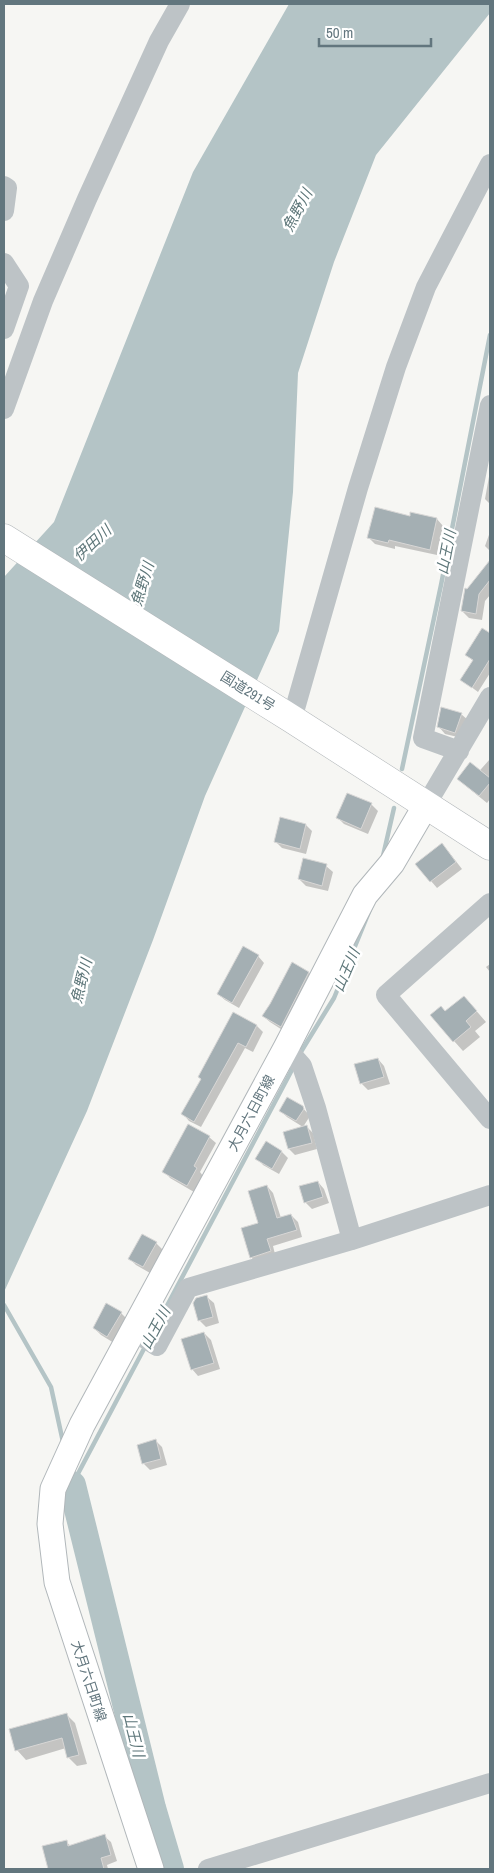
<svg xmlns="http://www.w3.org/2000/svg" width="494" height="1873" font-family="'Archivo Narrow','Noto Sans JP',sans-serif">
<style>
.water{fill:#b4c4c6}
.shadow{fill:#0003}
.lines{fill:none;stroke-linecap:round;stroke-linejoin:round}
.stream{stroke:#b4c4c6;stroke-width:4.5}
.river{stroke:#b4c4c6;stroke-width:28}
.building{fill:#a4afb3;stroke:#d8d7d6}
.major-casing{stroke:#b1b7ba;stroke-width:27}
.highway-casing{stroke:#b1b6b9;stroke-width:29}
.minor{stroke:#bdc3c6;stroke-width:20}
.major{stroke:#fff;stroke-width:25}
.highway{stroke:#fff;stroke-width:28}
.labels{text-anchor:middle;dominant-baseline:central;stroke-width:5;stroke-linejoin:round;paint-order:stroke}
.street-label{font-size:14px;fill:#62767e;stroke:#fff}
.water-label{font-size:15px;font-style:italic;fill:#5d7679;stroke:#fff}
</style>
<rect width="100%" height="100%" fill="#f6f6f3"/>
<!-- water -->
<path class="water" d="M289 4H490V13L376 155 334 262 298 373 293 492 279 631 205 796 153 940 87 1111 4 1292V577L54 522 193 172Z"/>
<!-- shadow -->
<path class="shadow" d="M490 471V504L485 499Z
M410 518 437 519 443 526 437 555 395 546V549L375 544 369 538Z
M490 532V551L485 546Z
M490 562V595L485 601 482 620 469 618 462 611 467 590Z
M483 630 490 634V673L478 692 462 680 473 661 467 655Z
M461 714 468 720 462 738 445 734 439 727Z
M490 759V799L487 803 466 786Z
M371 804 378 811 368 834 344 824 338 818Z
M306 825 312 831 306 854 282 848 275 841Z
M448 851 462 869 437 888 431 881Z
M326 866 333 872 328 891 306 886 299 879Z
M258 956 264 963 239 1008 225 1000 218 994Z
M293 964 309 973 315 979 287 1033 270 1022 263 1016Z
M490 964V972L486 967Z
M473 1007 486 1022 475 1031 480 1037 463 1051 454 1041 446 1012Z
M233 1013 257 1026 263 1032 253 1052 245 1048 201 1127 189 1121 183 1114 202 1079Z
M378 1059 384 1066 390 1084 368 1090 361 1083Z
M302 1107 310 1116 303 1127 287 1117 281 1111Z
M307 1127 313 1133 317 1149 295 1155 289 1149Z
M209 1137 216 1143 200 1172 203 1176 194 1192 170 1178 164 1171Z
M282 1152 288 1158 279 1174 263 1165 257 1158Z
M318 1182 324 1189 329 1203 312 1209 305 1202Z
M267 1186 273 1193 281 1218 291 1215 298 1222 302 1237 273 1246 276 1258 257 1264 251 1257Z
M156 1243 163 1250 150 1273 136 1265 130 1259Z
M207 1297 214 1303 219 1323 206 1327 199 1320Z
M121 1313 127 1319 114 1343 101 1335 94 1328Z
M204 1333 211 1340 220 1369 198 1376 192 1369Z
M155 1440 162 1447 167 1465 150 1470 144 1464 138 1446Z
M66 1714 75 1723 87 1764 77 1766 68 1757 66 1748 26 1760 17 1750Z
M104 1836 111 1842 117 1861 107 1865 108 1869H49L44 1847 66 1842 71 1846Z"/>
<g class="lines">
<!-- stream -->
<path class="stream" d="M402 769 441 585 490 335
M383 856 394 808
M299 1055 334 998 371 907
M4 1305 51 1387 63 1442
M151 1336 294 1066
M72 1485 146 1345"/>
<!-- river -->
<path class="river" d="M72 1485 152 1808 170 1869"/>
</g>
<!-- building -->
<path class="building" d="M375 507 410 516V512L437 518 430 550 389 540 388 543 367 538Z
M490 560V580L479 594 476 614 461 611 465 588 467 589Z
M482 628 490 633V659L472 688 460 680 473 660 465 655Z
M441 707 462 713 455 733 437 727Z
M470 762 490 778V783L479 796 457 779Z
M347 793 372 803 361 829 336 818Z
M280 817 306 824 300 849 274 842Z
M442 843 456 862 430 882 415 864Z
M303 858 327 864 322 886 298 879Z
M243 946 259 955 232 1003 217 994Z
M292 962 309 972 281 1027 262 1016 270 1004Z
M464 996 477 1011 466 1021 471 1027 453 1042 430 1015 441 1006 445 1011Z
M233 1012 257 1025 246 1047 238 1043 194 1122 181 1114 201 1079 198 1077Z
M378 1058 384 1077 360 1084 354 1064Z
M287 1097 303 1106 304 1109 296 1121 279 1111Z
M188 1124 210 1136 194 1166 197 1168 187 1186 162 1172Z
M307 1125 312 1143 288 1149 283 1132Z
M266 1141 282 1151 272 1169 255 1159Z
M318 1181 323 1197 304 1203 299 1186Z
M267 1185 277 1218 291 1214 297 1230 267 1239 271 1251 250 1258 241 1228 258 1223 248 1191Z
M142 1234 157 1242 143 1267 128 1259Z
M207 1295 213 1317 198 1321 193 1303 196 1298Z
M106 1303 122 1312 107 1337 93 1328Z
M204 1332 214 1363 191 1370 181 1339Z
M156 1439 161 1459 142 1464 137 1445Z
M67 1713 79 1755 67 1758 62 1738 15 1751 9 1729Z
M105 1834 111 1855 101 1858 104 1869H48L42 1846 67 1840 68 1846Z"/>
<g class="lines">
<!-- major casing -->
<g class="major-casing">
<path id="major" d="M151 1869 57 1582 50 1524 53 1489 82 1425 286 1048 365 895 392 863 426 805"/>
</g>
<!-- highway casing -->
<g class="highway-casing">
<path id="highway" d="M4 538 292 719 490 846"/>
</g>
<!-- minor -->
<path class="minor" d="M4 186 7 188 4 211
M4 263 19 286 4 329
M4 409 43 301 87 199 159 41 180 4
M292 719 358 488 396 367 426 287 490 164
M459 751 423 738 490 405
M426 805 490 697
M490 903 386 995 490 1119
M286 1048 302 1066 316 1108 352 1240
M133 1331 157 1346 188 1288 352 1240 490 1195
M208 1869 490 1783"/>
<!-- major -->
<use href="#major" class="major"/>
<!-- highway -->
<use href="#highway" class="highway"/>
</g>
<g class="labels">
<!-- street labels -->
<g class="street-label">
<text transform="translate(248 691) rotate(32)">国道291号</text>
<text transform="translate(251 1113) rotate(-62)">大月六日町線</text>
<text transform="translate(89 1681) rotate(72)">大月六日町線</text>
</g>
<!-- water labels -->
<g class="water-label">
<text transform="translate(297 210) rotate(-62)">魚野川</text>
<text transform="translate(92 543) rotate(-43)">伊田川</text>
<text transform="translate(446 552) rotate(-79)">山王川</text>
<text transform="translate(142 584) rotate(-73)">魚野川</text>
<text transform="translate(346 970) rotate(-67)">山王川</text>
<text transform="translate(81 981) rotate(-76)">魚野川</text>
<text transform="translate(155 1328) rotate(-62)">山王川</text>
<text transform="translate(134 1735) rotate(76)">山王川</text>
</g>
</g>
<!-- border -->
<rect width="494" height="1873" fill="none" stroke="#62767e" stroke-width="10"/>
<!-- scale -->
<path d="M319 38v8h112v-8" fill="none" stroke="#62767e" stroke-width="2.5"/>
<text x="326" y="38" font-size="15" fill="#62767e" stroke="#ffffff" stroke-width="4" paint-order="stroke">50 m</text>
</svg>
